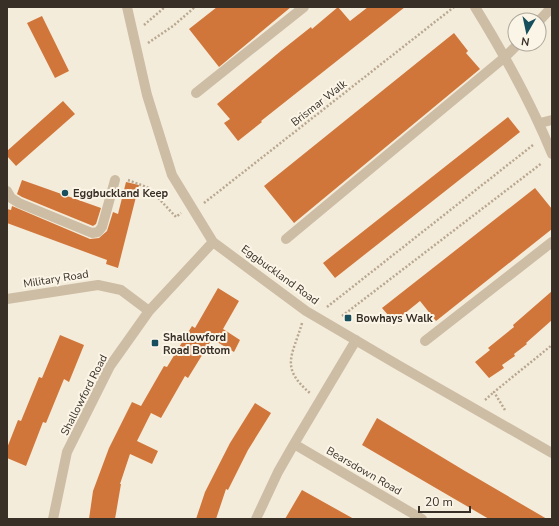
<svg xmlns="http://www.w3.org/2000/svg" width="559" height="526" font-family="'Nunito Sans',sans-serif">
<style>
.building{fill:#d1763b}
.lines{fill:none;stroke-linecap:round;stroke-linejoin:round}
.path{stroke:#b9a78f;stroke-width:2.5;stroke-dasharray:2 2;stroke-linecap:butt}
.minor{stroke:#cdbda5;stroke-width:10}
.poi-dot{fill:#184f5e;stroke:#fbf5e7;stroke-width:1.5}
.labels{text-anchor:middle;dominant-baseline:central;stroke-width:4;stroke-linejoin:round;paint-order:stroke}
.street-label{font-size:11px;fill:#382f27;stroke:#fbf5e7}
.poi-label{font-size:11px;font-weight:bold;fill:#382f27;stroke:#fbf5e7;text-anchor:start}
</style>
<rect width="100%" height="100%" fill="#f4ecda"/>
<!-- building -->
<path class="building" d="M217 7H291L219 67 189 29Z
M338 7 350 21 368 7H405L261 121 262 122 238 141 224 123 230 119 217 104 282 50 311 27 312 29Z
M42 16 69 71 55 78 27 23Z
M454 33 468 51 466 53 480 69 294 223 264 186Z
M63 101 75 114 16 166 7 156V151Z
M508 117 520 132 335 278 323 263Z
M22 180 101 208 96 224 93 226 22 197 17 194Z
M126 182 139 185 118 268 106 264 107 260 7 223V209L11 210 12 206 90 239 99 238 107 231 113 212 118 214Z
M535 188 552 209V229L436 321 420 301 394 322 382 308Z
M218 288 239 301 223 329 240 340 234 352 212 339 188 378 185 376 161 418 151 413 137 441 158 451 152 464 130 454 120 484H121L115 519H89L93 491 109 448 132 402 141 406 164 366 167 367 192 326 195 328Z
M552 291V320L526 343 527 344 514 354 515 356 502 365 504 368 489 378 475 362 490 350 488 348 514 327 513 325Z
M60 335 84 345 69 382 64 379 46 423 43 422 26 466 7 458V448L18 420 21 421 39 377 42 378Z
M255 403 271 413 248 450 228 490 226 489 216 519H196L205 492 230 443Z
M377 418 465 471 547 519H489L434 487 362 445Z
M302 490 354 519H285Z"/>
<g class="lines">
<!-- path -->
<path class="path" d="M144 25 165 7
M148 43 173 26 195 7
M128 180 149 188 176 217 181 213
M204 203 454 7
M327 307 533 145
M342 316 542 163
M302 323C293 355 279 367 310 393
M485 400 494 392
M505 410 494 392 552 345"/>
<!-- minor -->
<path class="minor" d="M127 7 147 95 172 175 213 242 306 311 398 365 552 453
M475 7C504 54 531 102 552 154
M539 21 552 7
M196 93 304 7
M540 123 552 120
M7 191 11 198 19 203 92 233 98 232 102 227 115 180
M286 239 505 57 518 44
M7 299 98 285 121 290 149 311
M425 341 552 242
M294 444 356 340
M53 519 67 452 110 366 149 311 213 242
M256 519 278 472 294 444 422 519"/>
</g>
<!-- markers -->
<g class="poi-dot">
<circle cx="65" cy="193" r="4"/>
<rect x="344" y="314" width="8" height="8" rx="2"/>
<rect x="151" y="339" width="8" height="8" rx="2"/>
</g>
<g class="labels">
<!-- street labels -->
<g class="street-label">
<text transform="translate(319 103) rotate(-38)">Brismar Walk</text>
<text transform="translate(280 275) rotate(36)">Eggbuckland Road</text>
<text transform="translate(56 279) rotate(-9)">Military Road</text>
<text transform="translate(84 395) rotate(-63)">Shallowford Road</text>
<text transform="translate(364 471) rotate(30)">Bearsdown Road</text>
</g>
<!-- poi labels -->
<g class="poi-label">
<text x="73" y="193">Eggbuckland Keep</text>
<text x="356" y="318">Bowhays Walk</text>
<text x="163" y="337">Shallowford<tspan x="163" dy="13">Road Bottom</tspan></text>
</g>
</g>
<!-- border -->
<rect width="559" height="526" fill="none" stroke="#382f27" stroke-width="16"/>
<!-- north arrow -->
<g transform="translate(527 32) rotate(189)"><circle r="19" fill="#fbf5e7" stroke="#ada69a"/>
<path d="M0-3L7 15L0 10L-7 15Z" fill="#184f5e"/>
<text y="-6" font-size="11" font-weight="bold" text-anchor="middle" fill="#382f27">N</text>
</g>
<!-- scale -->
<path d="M419 506v6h51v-6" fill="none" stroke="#382f27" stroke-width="2"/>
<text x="425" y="506" font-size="12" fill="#382f27" stroke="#fbf5e7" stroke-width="3" paint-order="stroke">20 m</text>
</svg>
